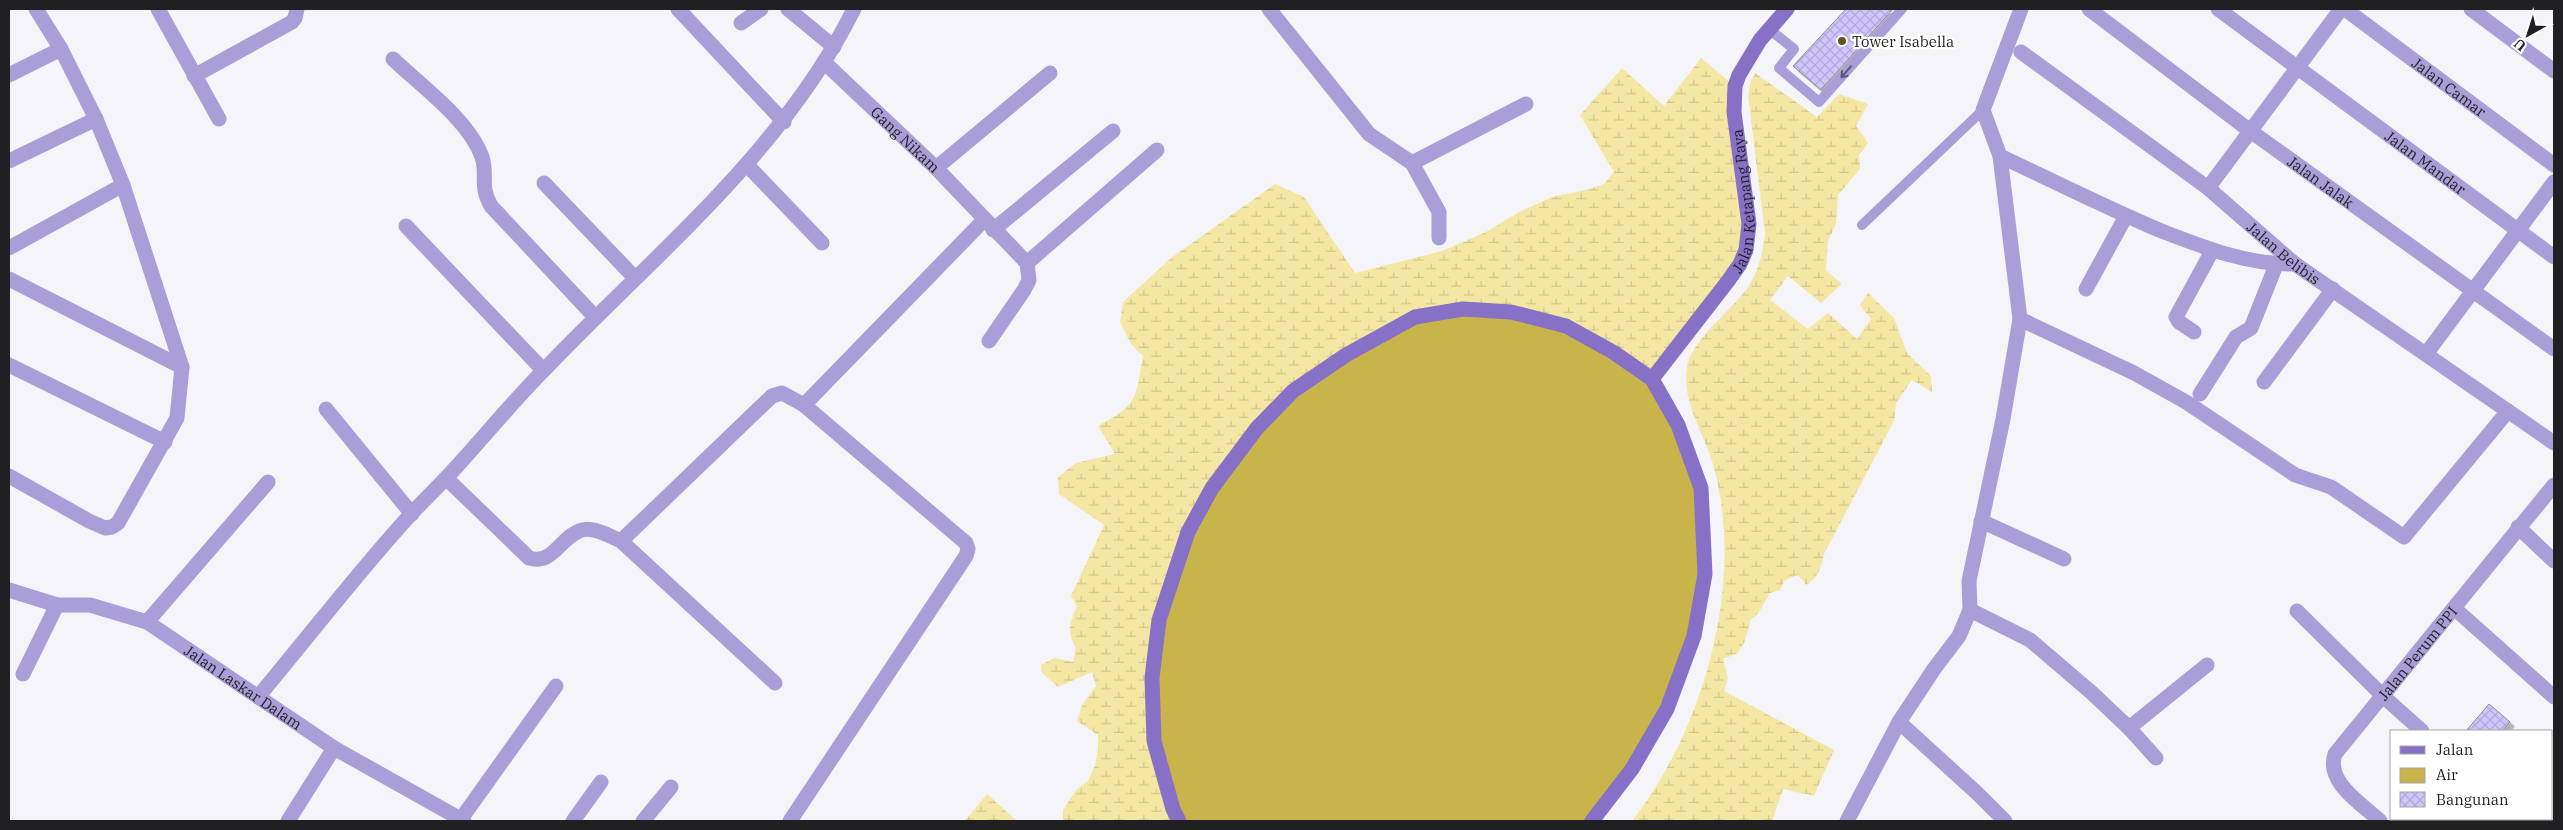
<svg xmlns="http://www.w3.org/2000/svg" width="2563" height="830" font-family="'IBM Plex Serif',serif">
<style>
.wetland{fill:url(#wetland-marsh)}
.water{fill:#c8b44b}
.building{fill:url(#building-cross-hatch);stroke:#8e8d91;filter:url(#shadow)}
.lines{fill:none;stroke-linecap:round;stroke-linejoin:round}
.lane{stroke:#a99ed8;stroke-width:10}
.street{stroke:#a99ed8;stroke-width:15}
.secondary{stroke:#8671c6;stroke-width:15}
.oneway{stroke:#5e5873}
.poi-dot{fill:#605622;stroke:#fff;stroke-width:2}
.labels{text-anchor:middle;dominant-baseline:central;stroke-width:4.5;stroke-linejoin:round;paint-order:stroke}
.poi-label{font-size:15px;fill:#201f21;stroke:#fff;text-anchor:start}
.street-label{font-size:15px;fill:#201f21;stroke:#fff}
</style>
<defs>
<pattern id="wetland-marsh" width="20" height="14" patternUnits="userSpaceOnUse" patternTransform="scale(1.25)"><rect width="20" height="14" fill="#f4e7a3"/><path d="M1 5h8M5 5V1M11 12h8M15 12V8" fill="none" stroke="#d1c68c"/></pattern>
<pattern id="building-cross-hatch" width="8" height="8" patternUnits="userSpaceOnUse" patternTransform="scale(1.25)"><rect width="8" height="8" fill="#d0c5fc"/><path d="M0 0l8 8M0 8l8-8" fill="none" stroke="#b2a9d8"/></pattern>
<filter id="shadow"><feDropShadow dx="4.5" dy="4.5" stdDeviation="0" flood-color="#0004"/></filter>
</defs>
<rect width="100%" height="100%" fill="#f5f5f9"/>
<!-- wetland -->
<path class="wetland" d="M1701 58 1735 86 1746 250 1652 379 1179 821H1063V810L1077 789 1088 781 1095 765 1098 750V735L1077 721 1082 705 1096 686 1092 672 1058 687 1042 673 1041 665 1054 658 1073 662 1076 648C1066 631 1070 624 1077 606L1071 596 1104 525 1059 494 1058 477 1076 463 1115 454 1098 426C1139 404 1135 399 1143 356L1131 344 1120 322 1123 302 1171 258 1275 184 1304 197 1355 273 1442 251 1486 232 1519 212 1552 197 1586 190 1604 184 1614 172 1580 115 1622 68 1664 106Z
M1755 73 1817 117 1839 94 1868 104 1856 126 1868 143 1859 155 1860 169 1838 195 1836 224 1828 241 1826 270 1842 284 1821 303 1788 276 1770 300 1808 329 1828 313 1857 339 1871 319 1860 305 1868 293 1894 318 1907 353 1931 376 1932 392 1912 380 1896 403 1894 421 1824 554C1821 568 1819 577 1806 585L1798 575 1785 580 1780 590 1770 593 1758 614 1751 619 1745 641 1738 653 1723 659 1728 678 1724 691 1834 750 1814 796 1783 789 1772 821H1632C1704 729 1745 583 1714 468 1705 435 1681 402 1687 367 1691 341 1730 311 1746 290 1758 273 1763 254 1765 233L1748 96 1750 84Z
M987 794 1017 821H965Z"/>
<!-- water -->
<path class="water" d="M1463 309 1566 326 1652 379 1701 488 1705 574 1667 709 1592 821H1179L1154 741 1152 678 1188 532 1293 391 1415 317Z"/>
<!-- building -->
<path class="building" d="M1846 9H1893L1821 90 1793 66Z
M2489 704 2510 722 2502 731H2466Z"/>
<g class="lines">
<!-- lane -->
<path class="lane" d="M1769 29 1794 49 1779 68 1819 102 1902 9
M1862 225 1983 110"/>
<!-- street -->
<g class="street">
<path d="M158 9 219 119"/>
<path d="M678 9 784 122"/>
<path d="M788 9 834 47"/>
<path d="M1269 9 1369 134 1412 163 1439 212V238"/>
<path d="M2021 9 1983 110 2000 156C2053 181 2105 207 2159 230 2203 247 2247 265 2295 264"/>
<path id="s1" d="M2089 9 2249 130 2554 349"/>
<path id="s2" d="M2218 9 2554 257"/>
<path id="s3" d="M2345 9 2554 165"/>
<path d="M2471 9 2554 71"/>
<path d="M741 23 761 9"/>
<path id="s4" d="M2021 52 2208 188 2295 264 2554 443"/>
<path d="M393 59C421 86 469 120 482 157 488 175 479 185 491 206L595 317"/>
<path id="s5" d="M825 63 936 168 1027 263 1157 150"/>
<path d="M9 75 61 49"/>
<path d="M194 76 292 22 295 18 297 9"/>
<path d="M9 161 96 119"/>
<path d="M1412 163 1526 104"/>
<path d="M747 165 822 243"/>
<path d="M936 168 1050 73"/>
<path d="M544 183 635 278"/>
<path d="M2208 188 2341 9"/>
<path d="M406 226 543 370"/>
<path d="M993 230 1113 131"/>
<path d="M9 248 123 185"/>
<path d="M9 279 182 367"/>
<path d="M2086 289 2126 216"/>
<path d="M2020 319 2134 373 2186 402 2295 475 2331 487 2404 537 2508 411"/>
<path d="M2194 332 2179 322 2176 317 2212 251"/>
<path d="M989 341 1024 290 1029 280 1027 263"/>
<path d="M2426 354 2554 182"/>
<path d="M9 365 165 442"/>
<path d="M2264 382 2333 289"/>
<path d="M2200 394 2236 337 2251 328 2276 265"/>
<path d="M804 405 984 220"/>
<path d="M326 409 412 514"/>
<path d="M9 476 89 521 105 528 112 527 118 523 177 418 182 367 123 185 96 119 61 49 36 9"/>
<path d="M447 479 529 558C553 565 559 539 579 531 591 525 609 536 621 541L775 683"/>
<path d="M1981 521 2064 559"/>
<path d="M2518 527 2554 561"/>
<path d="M621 541 772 396 782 393 804 405 966 543 968 549 966 556 790 821"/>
<path id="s6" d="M9 590 57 605H90L147 622 334 748 464 821"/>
<path d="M2454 608 2554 697"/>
<path d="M1970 610 2030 640 2092 693 2129 728 2156 758"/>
<path d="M2297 611 2384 697 2422 731"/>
<path d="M147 622 268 482"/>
<path d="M23 674 57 605"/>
<path d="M258 697C309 636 358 572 411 514 427 497 444 481 459 464 488 432 515 399 545 369 655 254 782 153 854 9"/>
<path d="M1899 722 1978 794 2005 821"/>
<path d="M2129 728 2207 665"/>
<path d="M461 819 556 686"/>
<path d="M288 821 334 748"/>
<path d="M573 821 601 782"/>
<path d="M643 821 671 787"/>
<path d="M1847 821 1899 722 1934 669 1959 636 1970 610 1969 581 2003 419 2020 319 2000 156"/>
<path id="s7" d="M2380 821C2362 804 2325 782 2335 754L2554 485"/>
</g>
<!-- secondary -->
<g class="secondary">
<path id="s8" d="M1652 379 1728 281 1740 264 1746 250 1749 224 1734 112 1735 86 1739 75 1760 40 1787 9"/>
<path d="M1179 821 1173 809 1154 741 1152 678 1159 620 1188 532 1212 488 1257 428 1293 391 1346 355 1415 317 1463 309 1511 312 1566 326 1613 352 1652 379 1678 425 1701 488 1705 574 1694 636 1667 709 1632 769 1592 821"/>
</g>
</g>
<!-- one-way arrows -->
<defs><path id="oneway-shaft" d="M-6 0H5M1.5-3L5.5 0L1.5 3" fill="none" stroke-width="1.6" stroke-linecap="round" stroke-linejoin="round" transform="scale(1.25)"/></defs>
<use class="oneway" href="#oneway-shaft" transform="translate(1846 72) rotate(131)"/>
<!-- markers -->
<circle class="poi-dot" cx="1842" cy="41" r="5"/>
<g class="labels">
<!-- poi labels -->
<g class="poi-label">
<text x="1852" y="41">Tower Isabella</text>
</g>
<!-- street labels -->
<g class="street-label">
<text stroke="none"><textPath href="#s3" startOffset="130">Jalan Camar</textPath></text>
<text stroke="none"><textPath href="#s5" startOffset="111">Gang Nikam</textPath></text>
<text stroke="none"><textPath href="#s2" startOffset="258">Jalan Mandar</textPath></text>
<text stroke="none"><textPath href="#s1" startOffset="289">Jalan Jalak</textPath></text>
<text stroke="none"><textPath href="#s8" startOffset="209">Jalan Ketapang Raya</textPath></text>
<text stroke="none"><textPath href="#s4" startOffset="331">Jalan Belibis</textPath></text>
<text stroke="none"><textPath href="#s7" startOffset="216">Jalan Perum PPI</textPath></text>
<text stroke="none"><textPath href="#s6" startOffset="259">Jalan Laskar Dalam</textPath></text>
</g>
</g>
<!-- border -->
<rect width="2563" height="830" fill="none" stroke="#201f21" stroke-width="20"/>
<!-- legend -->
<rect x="2390" y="730" width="162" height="90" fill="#ffffff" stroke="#a6a5a6"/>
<rect x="2400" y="746" width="25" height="8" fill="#8671c6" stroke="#a6a5a6"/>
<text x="2436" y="755" font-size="15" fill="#201f21">Jalan</text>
<rect x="2400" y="768" width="25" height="15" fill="#c8b44b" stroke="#a6a5a6"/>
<text x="2436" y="780" font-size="15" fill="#201f21">Air</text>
<rect x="2400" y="792" width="25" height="15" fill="url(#building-cross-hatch)" stroke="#a6a5a6"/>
<text x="2436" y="805" font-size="15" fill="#201f21">Bangunan</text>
<!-- north arrow -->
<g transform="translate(2528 35) rotate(219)" stroke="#ffffff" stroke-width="4" paint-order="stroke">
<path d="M0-4L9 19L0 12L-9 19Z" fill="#201f21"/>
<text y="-8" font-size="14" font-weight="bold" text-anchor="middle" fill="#201f21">U</text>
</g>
</svg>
